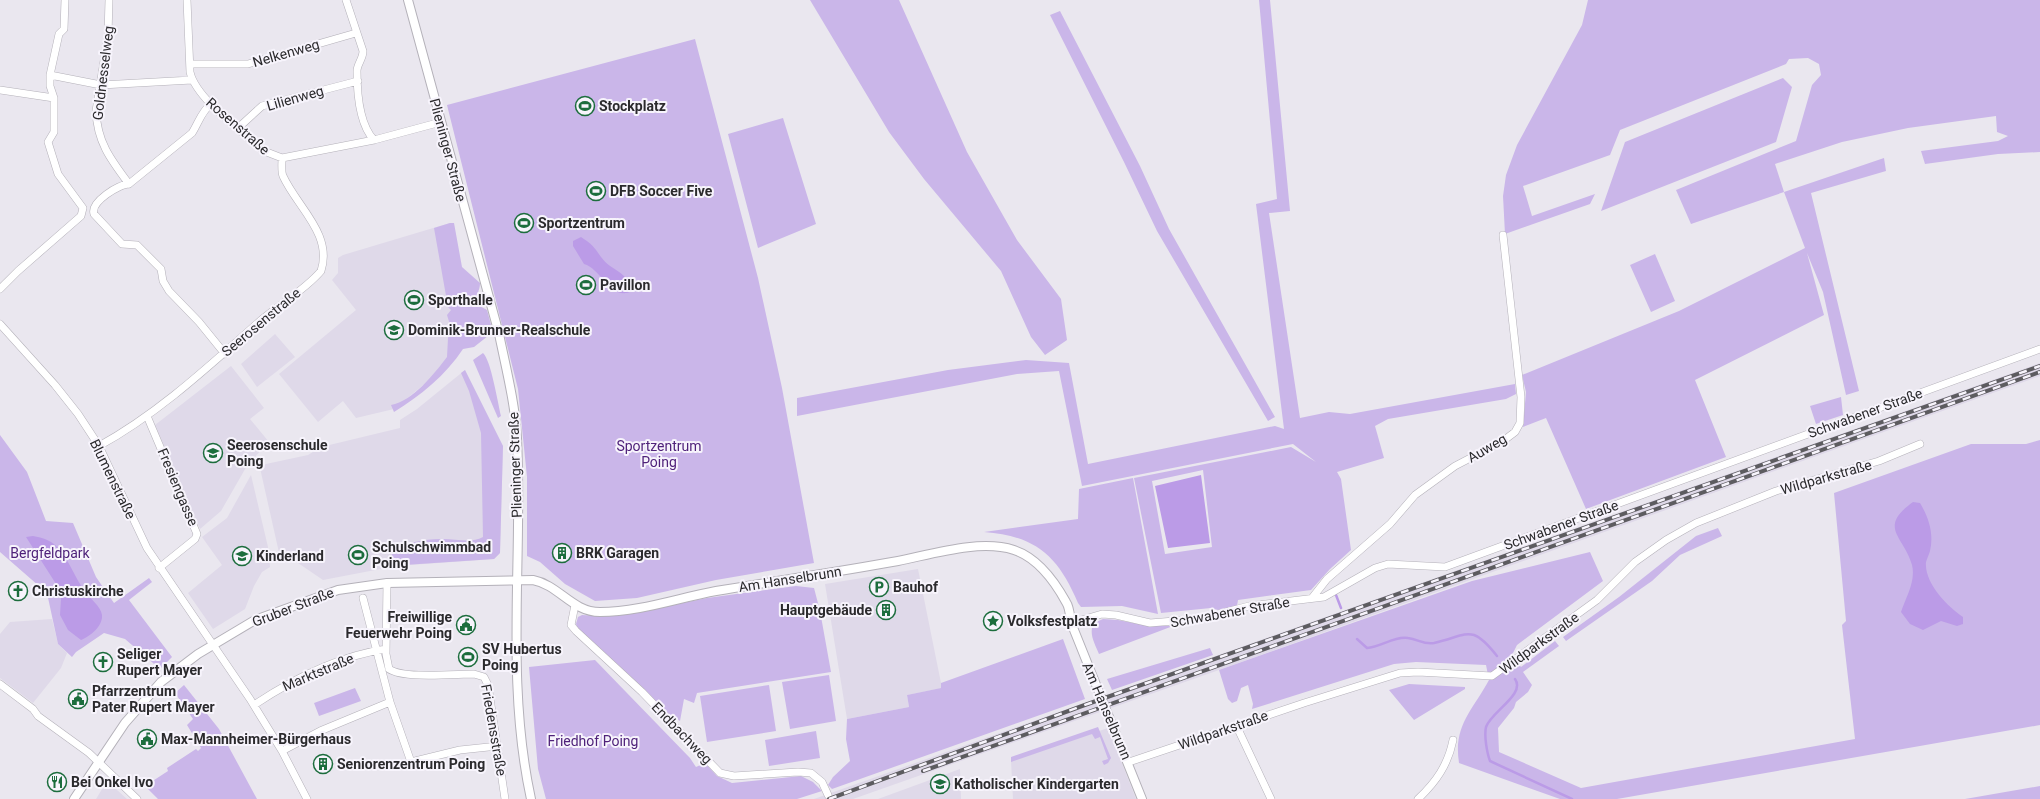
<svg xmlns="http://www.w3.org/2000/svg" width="2040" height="799" font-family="Roboto,sans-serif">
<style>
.built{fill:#dfd9e9}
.green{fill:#cab6e9;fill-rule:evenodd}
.water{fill:#bb9be7}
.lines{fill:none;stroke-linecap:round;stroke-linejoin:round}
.stream{stroke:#bb9be7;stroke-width:2.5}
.minor-casing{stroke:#b4b1b9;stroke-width:8}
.tertiary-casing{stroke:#b4b1b9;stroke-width:10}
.minor{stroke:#fff;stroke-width:7}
.tertiary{stroke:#fff;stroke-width:8}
.rail-casing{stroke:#5d5c60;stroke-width:4}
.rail{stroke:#f7f4fc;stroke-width:2.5;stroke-dasharray:8;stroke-linecap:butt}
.labels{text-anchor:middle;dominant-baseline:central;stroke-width:4;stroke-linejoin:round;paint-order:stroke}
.street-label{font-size:14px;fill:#2b2a2d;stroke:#f7f4fc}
.poi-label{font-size:14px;font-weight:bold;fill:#2b2a2d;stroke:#f7f4fc;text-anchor:start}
.park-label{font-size:14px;fill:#4f227a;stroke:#f7f4fc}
</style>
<rect width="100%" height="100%" fill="#eae7ef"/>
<!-- built -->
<path class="built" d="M450 223 457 259 449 364 394 409 356 418 343 401 318 422 279 374 356 310 332 280 338 273V258L343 255Z
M275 334 295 357 257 387 241 364Z
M2040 363V376L1219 670 853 799H814Z
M231 366 264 408 250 419 269 442 248 464 221 511 200 529 155 425Z
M465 370 503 446 500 553 494 559 396 566 323 580 298 563 280 557 260 468 266 464 308 455 321 447 400 428V420L417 409Z
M251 475 268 547 270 567 262 572 254 586 245 609 213 629 188 593 222 565 202 537 227 518Z
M918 569 942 688 907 695 909 707 847 719 825 584Z
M52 619 58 644 67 653 61 668 33 703 0 678V634L10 622Z
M1108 728 1136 799H1013L1011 761Z
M960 769 961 799H878Z
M107 781 127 799H96Z"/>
<!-- green -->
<path class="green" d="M810 0H899L967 152 1017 240 1061 299 1067 340 1045 355 1031 337 1001 271 924 179 889 132Z
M1259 0H1270L1290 211 1269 213 1300 418 1329 412 1350 414 1515 384 1516 394 1506 399 1388 419 1375 426 1384 458 1337 472 1341 479 1351 550 1330 569 1311 590 1238 600 1237 606 1218 610 1211 608 1161 613 1134 478 1291 447 1316 462 1293 444 1082 486 1059 371 1017 374 797 416V398L948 370 1026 360 1069 363 1088 464 1275 426 1284 429 1256 204 1277 199ZM1203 470 1212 547 1165 554 1152 481Z
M1588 0H2040V152L1998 154 1925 164 1921 151 1998 141 2008 136 1997 132 1996 116 1908 128 1842 142 1775 164 1784 192 1884 158 1886 171 1811 193 1859 391 1846 395 1823 292 1807 253 1824 315 1695 380 1726 457 1586 509 1546 418 1523 427 1526 392 1522 375 1679 311 1805 248 1784 192 1691 224 1676 190 1796 141 1812 85 1821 75 1819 64 1808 58 1789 59 1786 64 1620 130 1610 155 1523 186 1532 216 1595 194 1590 204 1505 234 1503 196 1506 175 1517 145 1582 25Z
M1060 11 1140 166 1169 229 1275 417 1268 421 1157 231 1124 162 1050 15Z
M695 39 758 278 782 388 814 563 716 580 637 598 595 601 565 584 540 562 527 556V477L518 389 447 105Z
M1783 78 1792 87 1776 142 1601 211 1625 142Z
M783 118 816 224 758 248 728 134Z
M450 223H454L462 267 480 283C480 291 475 297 476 304L487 310 493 332 474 347 463 349C446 375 420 396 394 412L391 405C413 401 434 374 447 357L448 338 451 328 447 315 451 310 448 307 434 228Z
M1655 254 1675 301 1651 312 1630 265Z
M483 353C491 360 498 404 501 416L498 418 473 360Z
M465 370 503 446 500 553 494 559 404 565 389 569 393 549C408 543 424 539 440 539 454 538 470 544 483 537L481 433 469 391 461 373Z
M1841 397 1843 415 1816 424 1810 406Z
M0 435 27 472 46 521 73 523 96 577 114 603 149 578 152 582 129 600 172 657 160 669 125 639 104 633 76 652 72 657 58 644 47 593 0 552Z
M2040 440V725L1617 799H1560L1459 763C1453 725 1473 710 1489 680L1486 665 1416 662 1394 664 1252 709 1253 704 1248 685 1241 688 1237 701 1232 703 1228 699 1219 670 1472 581 1590 552 1603 581 1517 645 1512 655 1521 667 1555 641 1559 646 1523 672 1532 685 1528 692 1516 702 1514 708 1498 728 1499 752 1581 788 1855 739 1842 625 1846 621 1834 493 1971 444H2026Z
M1133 478 1158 614 1122 606 1081 607 1078 603C1058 556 1036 536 984 532L1078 519 1079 489Z
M1718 528 1722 536 1680 555 1652 581 1566 641 1563 637 1619 597 1696 536Z
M796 586 814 588 820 611 831 672 697 693 694 703 684 699 680 721 667 713 579 631 576 624 578 617 582 615 600 616 643 611 707 598Z
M1103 619 1118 620 1149 626H1173L1099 654C1095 644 1088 633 1094 623Z
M1063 639 1085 699 832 789 828 785 833 777 850 761 846 739 847 719 909 707 907 695 941 688V683Z
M1210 648 1213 655 1112 690 1107 679Z
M595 660 690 758 696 767 705 763 717 776 732 783 801 776 813 782 822 791 797 799H546L538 769 529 667Z
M829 675 836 721 790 729 782 682Z
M1409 684 1465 687V689L1414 720 1389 690Z
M184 685 219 729 257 799H158L145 786 168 771 167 768 196 749 198 751 201 748 187 725 193 719 175 693Z
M769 685 776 731 707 742 700 696Z
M355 688 361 701 319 716 314 703Z
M1098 727 1111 758 1108 763 1104 765 1102 761 1108 759 1100 737 1095 739 1092 734 1011 762V757Z
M816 731 820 758 769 766 765 740Z
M2040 786V799H1965Z"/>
<!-- water -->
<path class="water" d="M581 237C592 244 594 247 601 257 612 272 627 270 632 291 611 302 602 269 584 264L573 246V241Z
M1201 475 1210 543 1168 548 1155 486Z
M1913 502 1920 503C1929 518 1934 534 1930 551 1929 555 1927 558 1926 562 1924 583 1948 607 1963 617V624L1957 626 1941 621 1923 630 1910 624 1901 612C1906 597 1916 581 1912 565 1904 536 1877 528 1913 502Z
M33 536C43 538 51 540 58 548 67 556 75 578 84 590 89 598 101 606 102 615 103 626 91 636 81 640L68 630 60 615 61 599 58 587 26 537Z"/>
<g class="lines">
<!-- stream -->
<path class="stream" d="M1336 595 1341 608
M1357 639 1367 648C1381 647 1394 636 1408 638 1418 639 1424 645 1434 643 1469 635 1471 623 1497 656
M1515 679C1526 694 1491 712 1486 727 1484 736 1487 753 1490 761L1572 799"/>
<!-- minor casing -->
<g class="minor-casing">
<path id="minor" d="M109 0 108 35 96 111C97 142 111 160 129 184
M187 0 190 72C196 99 243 132 264 151L282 158 374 140 441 122
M346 0 363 51C363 59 357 64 357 71 357 92 359 124 374 140
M190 64H248L356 33
M50 75 101 85 192 80
M0 90 54 98
M211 104C201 112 199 122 192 133L129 184C119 184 90 202 94 214L122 244 137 245 161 269 163 281 169 291 199 322 225 354
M238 128 262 106 358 81
M0 289 18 271 81 216 83 208 58 174 48 142 54 132V98L50 86V75L59 34 64 29 65 0
M0 324 55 385 78 414 99 446 147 548 250 699 282 751 307 799
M147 416 197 534 195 539 159 568
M99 446C159 413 209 366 260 321 279 305 306 289 321 271 333 234 297 207 283 176 281 172 282 163 282 158
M387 583 386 654 389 669C403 679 455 674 474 674L484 677 488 685 505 799
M363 598 390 702
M1312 598 1327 579 1390 524 1415 495 1455 466 1503 441 1515 432 1520 423 1521 397 1503 235
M575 605 571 625 576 631 642 692 720 773 734 776 798 772 811 773 822 782 828 795
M1071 623 1102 614 1116 615 1150 623 1199 619 1249 606 1324 597 1375 568 1388 564 1445 567 2040 349
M0 684 33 709 38 716 89 753 137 799
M254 705C293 679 339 656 386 649
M1237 727 1271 799
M282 751 320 731 390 702 411 762 460 750 498 746
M1129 762 1304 703 1400 673 1418 672 1492 676 1597 600 1635 562 1666 540 1696 523 1776 491 1879 461 1920 444
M1418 799C1436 782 1448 765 1453 740"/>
</g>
<!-- tertiary casing -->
<g class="tertiary-casing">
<path id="tertiary" d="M408 0 499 334C506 368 515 403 517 438 523 559 505 680 531 799
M1070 620 1142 799
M74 799 125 723 161 682 198 654 255 620 338 590 387 583 533 580C559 585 572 612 600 612 639 612 678 598 716 591 776 581 837 572 898 561 933 554 980 539 1014 550 1038 558 1055 582 1066 602 1070 608 1070 617 1071 623"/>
</g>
<!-- minor -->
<use href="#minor" class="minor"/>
<!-- tertiary -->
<use href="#tertiary" class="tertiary"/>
<!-- rail casing -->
<g class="rail-casing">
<path id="rail" d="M923 771 2040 372
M829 799 1082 706 2040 366"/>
</g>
<!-- rail -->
<use href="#rail" class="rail"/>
</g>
<!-- icons -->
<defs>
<g id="stadium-ring" transform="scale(1)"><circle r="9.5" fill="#f7f4fc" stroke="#1c6d3d" stroke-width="1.5"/><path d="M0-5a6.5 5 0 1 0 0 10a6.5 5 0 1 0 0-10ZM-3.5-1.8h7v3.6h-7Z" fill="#1c6d3d"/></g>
<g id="school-ring" transform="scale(1)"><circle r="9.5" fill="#f7f4fc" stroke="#1c6d3d" stroke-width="1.5"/><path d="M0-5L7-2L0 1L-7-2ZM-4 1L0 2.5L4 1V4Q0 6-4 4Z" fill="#1c6d3d"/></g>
<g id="building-ring" transform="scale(1)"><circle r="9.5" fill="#f7f4fc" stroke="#1c6d3d" stroke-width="1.5"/><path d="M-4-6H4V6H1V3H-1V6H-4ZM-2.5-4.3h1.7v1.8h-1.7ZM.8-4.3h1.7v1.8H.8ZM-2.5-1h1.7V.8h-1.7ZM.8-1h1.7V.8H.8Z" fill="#1c6d3d"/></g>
<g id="parking-ring" transform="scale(1)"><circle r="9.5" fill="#f7f4fc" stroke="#1c6d3d" stroke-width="1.5"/><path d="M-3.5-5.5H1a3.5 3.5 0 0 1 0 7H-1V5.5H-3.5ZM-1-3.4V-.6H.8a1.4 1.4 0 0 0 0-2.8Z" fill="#1c6d3d"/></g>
<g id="church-ring" transform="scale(1)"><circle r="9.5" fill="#f7f4fc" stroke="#1c6d3d" stroke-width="1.5"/><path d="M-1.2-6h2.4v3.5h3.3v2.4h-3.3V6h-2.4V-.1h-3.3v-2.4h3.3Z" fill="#1c6d3d"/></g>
<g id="sight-ring" transform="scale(1)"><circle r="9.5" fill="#f7f4fc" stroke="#1c6d3d" stroke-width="1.5"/><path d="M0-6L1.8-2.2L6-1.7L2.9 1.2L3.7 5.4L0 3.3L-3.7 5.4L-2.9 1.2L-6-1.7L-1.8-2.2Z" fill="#1c6d3d"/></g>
<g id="civic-ring" transform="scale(1)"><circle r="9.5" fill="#f7f4fc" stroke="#1c6d3d" stroke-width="1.5"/><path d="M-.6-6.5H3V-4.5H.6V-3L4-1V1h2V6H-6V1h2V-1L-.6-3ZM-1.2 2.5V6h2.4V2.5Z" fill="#1c6d3d"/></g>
<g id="restaurant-ring" transform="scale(1)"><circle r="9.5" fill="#f7f4fc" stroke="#1c6d3d" stroke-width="1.5"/><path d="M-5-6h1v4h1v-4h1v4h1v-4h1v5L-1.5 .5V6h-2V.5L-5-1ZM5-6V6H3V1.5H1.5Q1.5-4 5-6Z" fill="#1c6d3d"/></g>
</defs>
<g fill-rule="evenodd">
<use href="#stadium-ring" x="585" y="106"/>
<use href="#stadium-ring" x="596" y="191"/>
<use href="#stadium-ring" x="524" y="223"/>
<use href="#stadium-ring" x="586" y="285"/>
<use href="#stadium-ring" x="414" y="300"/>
<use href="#school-ring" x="394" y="330"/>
<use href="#school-ring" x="213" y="453"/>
<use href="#building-ring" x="562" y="553"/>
<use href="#stadium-ring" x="358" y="555"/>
<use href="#school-ring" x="242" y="556"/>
<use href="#parking-ring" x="879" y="587"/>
<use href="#church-ring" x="18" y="591"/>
<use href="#building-ring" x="886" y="610"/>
<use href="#sight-ring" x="993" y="621"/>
<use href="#civic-ring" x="466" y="625"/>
<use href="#stadium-ring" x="468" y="657"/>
<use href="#church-ring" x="103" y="662"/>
<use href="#civic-ring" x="78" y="699"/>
<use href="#civic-ring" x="147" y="739"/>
<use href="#building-ring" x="323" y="764"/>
<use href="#restaurant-ring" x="57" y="782"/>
<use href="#school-ring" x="940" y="784"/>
</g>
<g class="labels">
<!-- street labels -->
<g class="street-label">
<text transform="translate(286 53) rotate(-16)">Nelkenweg</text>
<text transform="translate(103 73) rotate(-83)">Goldnesselweg</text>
<text transform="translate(295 98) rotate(-16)">Lilienweg</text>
<text transform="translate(238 126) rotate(41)">Rosenstraße</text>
<text transform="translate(448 150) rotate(75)">Plieninger Straße</text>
<text transform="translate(261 322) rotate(-40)">Seerosenstraße</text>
<text transform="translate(1865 413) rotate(-20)">Schwabener Straße</text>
<text transform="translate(1487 448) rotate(-30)">Auweg</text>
<text transform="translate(515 465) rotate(-92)">Plieninger Straße</text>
<text transform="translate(1826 477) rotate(-16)">Wildparkstraße</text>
<text transform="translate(113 479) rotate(64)">Blumenstraße</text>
<text transform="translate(178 487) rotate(67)">Fresiengasse</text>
<text transform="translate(1561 525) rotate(-20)">Schwabener Straße</text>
<text transform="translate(790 579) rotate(-9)">Am Hanselbrunn</text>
<text transform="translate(293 607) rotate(-21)">Gruber Straße</text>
<text transform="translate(1230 612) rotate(-10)">Schwabener Straße</text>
<text transform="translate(1539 643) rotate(-36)">Wildparkstraße</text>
<text transform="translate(318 672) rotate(-23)">Marktstraße</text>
<text transform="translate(1107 711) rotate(67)">Am Hanselbrunn</text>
<text transform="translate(494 730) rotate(80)">Friedensstraße</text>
<text transform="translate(1223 730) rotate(-19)">Wildparkstraße</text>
<text transform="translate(682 733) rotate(46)">Endbachweg</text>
</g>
<!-- poi labels -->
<g class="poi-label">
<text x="599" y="106">Stockplatz</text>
<text x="610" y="191">DFB Soccer Five</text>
<text x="538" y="223">Sportzentrum</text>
<text x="600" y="285">Pavillon</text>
<text x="428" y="300">Sporthalle</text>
<text x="408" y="330">Dominik-Brunner-Realschule</text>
<text x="227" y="445">Seerosenschule<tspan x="227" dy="16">Poing</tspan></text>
<text x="372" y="547">Schulschwimmbad<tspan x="372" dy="16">Poing</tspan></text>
<text x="576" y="553">BRK Garagen</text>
<text x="256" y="556">Kinderland</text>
<text x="893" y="587">Bauhof</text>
<text x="32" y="591">Christuskirche</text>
<text x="872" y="610" text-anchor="end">Hauptgebäude</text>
<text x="452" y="617" text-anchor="end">Freiwillige<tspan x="452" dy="16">Feuerwehr Poing</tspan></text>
<text x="1007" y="621">Volksfestplatz</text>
<text x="482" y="649">SV Hubertus<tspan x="482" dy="16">Poing</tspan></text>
<text x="117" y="654">Seliger<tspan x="117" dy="16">Rupert Mayer</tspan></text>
<text x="92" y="691">Pfarrzentrum<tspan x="92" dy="16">Pater Rupert Mayer</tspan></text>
<text x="161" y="739">Max-Mannheimer-Bürgerhaus</text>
<text x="337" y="764">Seniorenzentrum Poing</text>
<text x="71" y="782">Bei Onkel Ivo</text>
<text x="954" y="784">Katholischer Kindergarten</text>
</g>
<!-- park labels -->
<g class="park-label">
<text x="659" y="446">Sportzentrum<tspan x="659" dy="16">Poing</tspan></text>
<text x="50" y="553">Bergfeldpark</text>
<text x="593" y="741">Friedhof Poing</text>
</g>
</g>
</svg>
